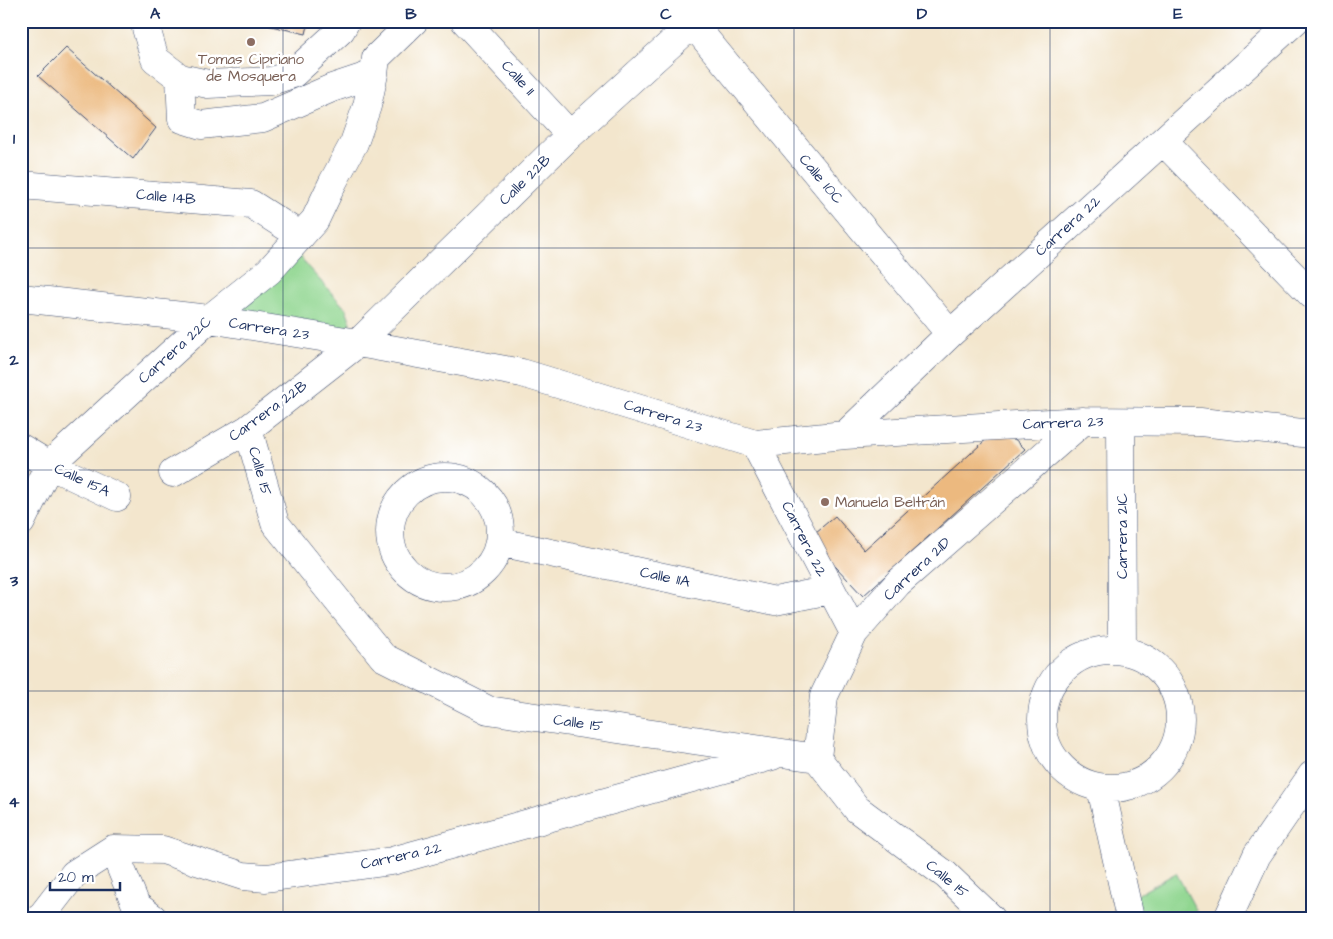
<svg xmlns="http://www.w3.org/2000/svg" width="1333" height="939" font-family="'Architects Daughter',sans-serif">
<style>
.green{fill:#90d690;stroke:#568277}
.building{fill:#ecb97f}
.lines{fill:none;stroke-linecap:round;stroke-linejoin:round}
.minor-casing{stroke:#3b4a6f;stroke-width:29}
.minor{stroke:#fff;stroke-width:28}
.grid{fill:none;stroke:#1b2f5e;stroke-width:1;stroke-opacity:0.55}
.education-dot{fill:#8d6e63;stroke:#fff;stroke-width:2}
.labels{text-anchor:middle;dominant-baseline:central;stroke-width:5;stroke-linejoin:round;paint-order:stroke}
.education-label{font-size:15px;fill:#785e54;stroke:#fff}
.street-label{font-size:15px;fill:#1b2f5e;stroke:#fff}
.neatline{fill:none;stroke:#1b2f5e;stroke-width:2}
.grid-label{font-size:16px;text-anchor:middle;font-weight:bold;fill:#1b2f5e}
</style>
<rect width="100%" height="100%" fill="#fff"/>
<filter id="ink" filterUnits="userSpaceOnUse"><feTurbulence type="fractalNoise" baseFrequency=".02" numOctaves="2"/><feDisplacementMap in="SourceGraphic" scale="10" xChannelSelector="R" yChannelSelector="G"/><feConvolveMatrix kernelMatrix="1 2 1 2 8 2 1 2 1" color-interpolation-filters="sRGB"/></filter>
<filter id="wash" filterUnits="userSpaceOnUse"><feTurbulence type="fractalNoise" baseFrequency=".0096" numOctaves="4" result="noise"/><feDisplacementMap in="SourceGraphic" scale="20" xChannelSelector="R" yChannelSelector="G"/><feGaussianBlur stdDeviation="1.12" result="paint"/><feColorMatrix in="noise" values="0 0 0 0 0 0 0 0 0 0 0 0 0 0 0 0 0 1.4 0 .05"/><feComposite in="paint" operator="in"/></filter>
<g filter="url(#wash)">
<rect width="100%" height="100%" fill="#f3e6cd"/>
<!-- green -->
<path class="green" d="M299 254 307 266 346 309 349 317 350 324 343 329 262 315 232 308Z
M1176 873 1196 910 1195 918H1139L1135 896Z"/>
<g id="blocks">
<!-- building -->
<path class="building" d="M249 21H309L306 34Z
M66 48 156 128 133 159 38 76Z
M1001 426 1025 449 863 596 809 538 835 516 864 550Z"/>
</g>
</g>
<g filter="url(#ink)">
<use href="#blocks" fill-opacity="0" stroke="#3b4a6f" stroke-width="1"/>
<g class="lines">
<!-- minor casing -->
<g class="minor-casing">
<path id="minor" d="M144 21 155 59 180 78 208 84 271 81 293 74 341 30 346 21
M465 21 570 135
M692 21 693 24 950 334
M180 78 182 119 201 125 263 118 332 88 374 74
M1163 141 1312 295
M21 185 251 204 301 236
M21 298 209 319 358 343 522 373 755 444 845 435 1083 421 1200 422 1312 434
M1121 422 1122 651
M248 429 275 523 383 657 488 710 817 758 857 809 946 875 991 918
M845 435 950 334 1295 21
M755 444 854 633
M21 448 49 465 117 497
M173 473 248 429 358 343 570 135 696 21
M390 532a55 55 0 1 1 110 0a55 55 0 1 1-110 0Z
M21 522 49 465 209 319 269 271 315 220 333 182 354 143 367 106 374 74 376 58 414 21
M499 542 775 601 830 590
M1042 719a69 69 0 1 1 138 0a69 69 0 1 1-138 0Z
M817 758 824 696 854 633 898 583 1083 421
M1101 788 1130 918
M113 849 136 905 153 918
M40 918 74 874 113 849 163 850 243 876 266 878 392 861 772 756
M1228 918 1257 855 1312 775"/>
</g>
<!-- minor -->
<use href="#minor" class="minor"/>
</g>
</g>
<!-- grid -->
<path class="grid" d="M283 21V918M539 21V918M794 21V918M1050 21V918M21 248H1312M21 470H1312M21 691H1312"/>
<!-- markers -->
<g class="education-dot">
<circle cx="251" cy="42" r="5"/>
<circle cx="825" cy="502" r="5"/>
</g>
<g class="labels">
<!-- education labels -->
<g class="education-label">
<text x="251" y="59">Tomas Cipriano<tspan x="251" dy="17">de Mosquera</tspan></text>
<text x="835" y="502" text-anchor="start">Manuela Beltrán</text>
</g>
<!-- street labels -->
<g class="street-label">
<text transform="translate(518 78) rotate(47)">Calle 11</text>
<text transform="translate(821 179) rotate(50)">Calle 10C</text>
<text transform="translate(525 180) rotate(-44)">Calle 22B</text>
<text transform="translate(166 197) rotate(5)">Calle 14B</text>
<text transform="translate(1068 226) rotate(-42)">Carrera 22</text>
<text transform="translate(269 329) rotate(9)">Carrera 23</text>
<text transform="translate(175 350) rotate(-42)">Carrera 22C</text>
<text transform="translate(268 411) rotate(-36)">Carrera 22B</text>
<text transform="translate(663 416) rotate(17)">Carrera 23</text>
<text transform="translate(1063 423) rotate(-2)">Carrera 23</text>
<text transform="translate(260 471) rotate(74)">Calle 15</text>
<text transform="translate(82 480) rotate(25)">Calle 15A</text>
<text transform="translate(1122 536) rotate(-90)">Carrera 21C</text>
<text transform="translate(804 539) rotate(63)">Carrera 22</text>
<text transform="translate(917 569) rotate(-43)">Carrera 21D</text>
<text transform="translate(665 577) rotate(12)">Calle 11A</text>
<text transform="translate(578 723) rotate(8)">Calle 15</text>
<text transform="translate(401 856) rotate(-12)">Carrera 22</text>
<text transform="translate(947 879) rotate(40)">Calle 15</text>
</g>
</g>
<!-- margin -->
<rect width="1333" height="939" fill="none" stroke="#fff" stroke-width="55"/>
<!-- scale -->
<path d="M50 882v8h70v-8" fill="none" stroke="#1b2f5e" stroke-width="2.5"/>
<text x="58" y="882" font-size="15" fill="#1b2f5e" stroke="#ffffff" stroke-width="4" paint-order="stroke">20 m</text>
<rect x="28" y="28" width="1278" height="884" class="neatline"/>
<g class="grid-label">
<text x="155" y="19">A</text>
<text x="411" y="19">B</text>
<text x="666" y="19">C</text>
<text x="922" y="19">D</text>
<text x="1178" y="19">E</text>
<text x="14" y="144">1</text>
<text x="14" y="365">2</text>
<text x="14" y="586">3</text>
<text x="14" y="807">4</text>
</g>
</svg>
